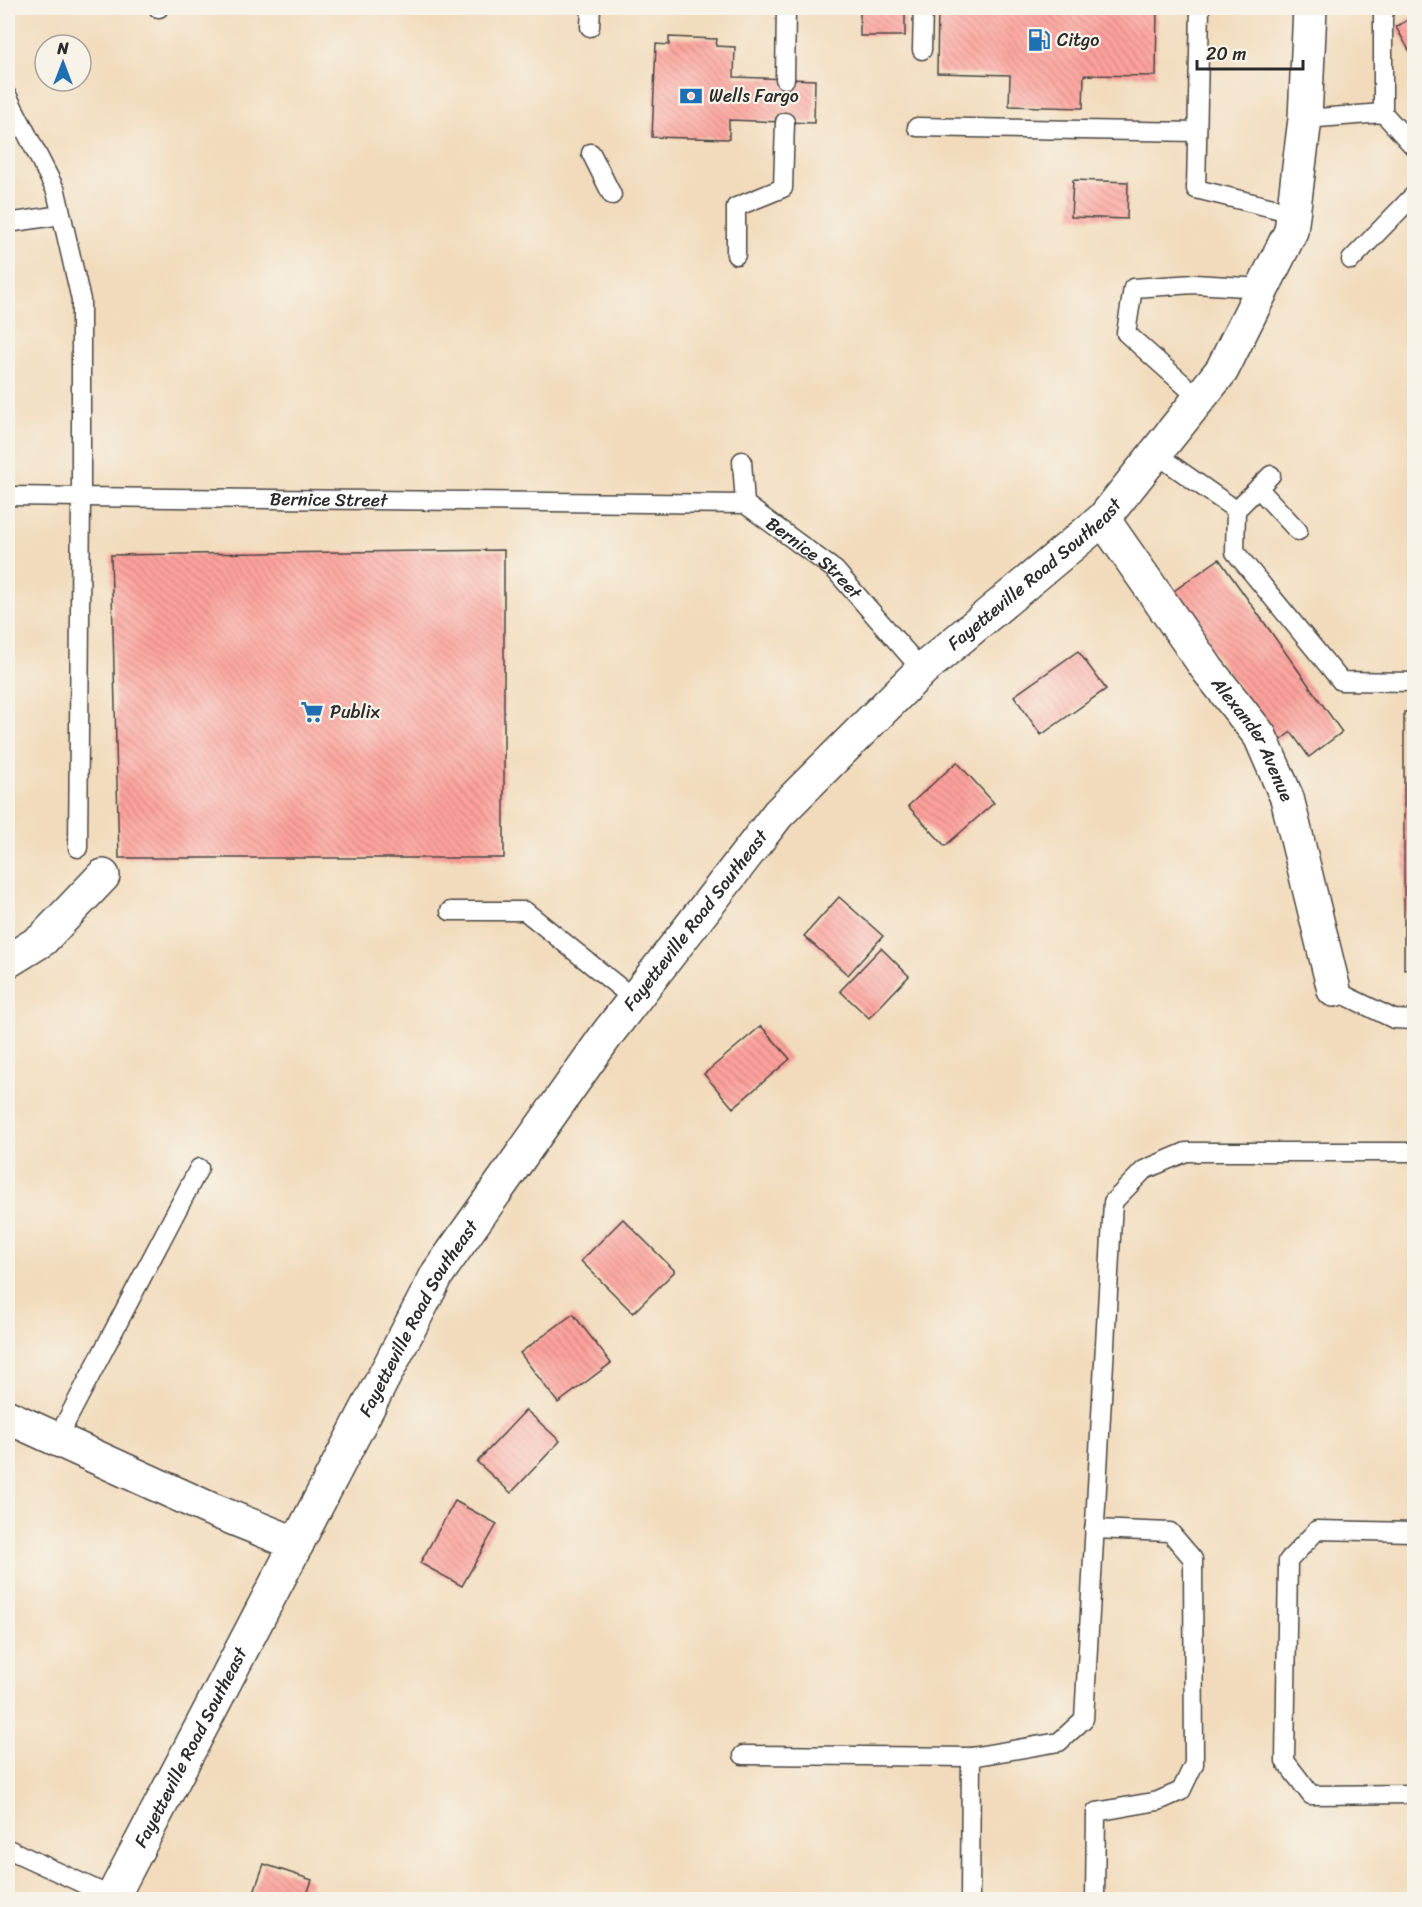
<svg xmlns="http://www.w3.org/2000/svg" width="1422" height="1907" font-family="Sriracha,sans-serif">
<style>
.building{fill:url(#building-back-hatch)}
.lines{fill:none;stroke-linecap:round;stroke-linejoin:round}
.service-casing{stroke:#494541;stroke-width:21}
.minor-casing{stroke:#494541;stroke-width:36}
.tertiary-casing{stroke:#494541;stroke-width:36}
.service{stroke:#fff;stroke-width:18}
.minor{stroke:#fff;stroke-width:33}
.tertiary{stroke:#fff;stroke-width:33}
.labels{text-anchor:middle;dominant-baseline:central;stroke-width:4.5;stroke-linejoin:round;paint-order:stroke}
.poi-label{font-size:18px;fill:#2b2b2b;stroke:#f7f3e8;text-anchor:start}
.street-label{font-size:18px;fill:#2b2b2b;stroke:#f7f3e8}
</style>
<defs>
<pattern id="building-back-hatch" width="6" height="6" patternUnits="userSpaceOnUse" patternTransform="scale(1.5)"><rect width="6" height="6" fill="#fea29c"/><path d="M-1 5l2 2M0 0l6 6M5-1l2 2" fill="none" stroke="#ce847f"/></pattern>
</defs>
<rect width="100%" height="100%" fill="#f7f3e8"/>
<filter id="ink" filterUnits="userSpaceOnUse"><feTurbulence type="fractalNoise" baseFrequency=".0167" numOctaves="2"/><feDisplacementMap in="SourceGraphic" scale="12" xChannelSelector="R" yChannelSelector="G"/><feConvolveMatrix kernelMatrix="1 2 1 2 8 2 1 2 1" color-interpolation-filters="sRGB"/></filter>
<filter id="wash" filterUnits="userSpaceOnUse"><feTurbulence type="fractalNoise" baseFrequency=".008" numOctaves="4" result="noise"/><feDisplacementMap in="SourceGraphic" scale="24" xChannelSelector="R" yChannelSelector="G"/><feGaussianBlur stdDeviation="1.35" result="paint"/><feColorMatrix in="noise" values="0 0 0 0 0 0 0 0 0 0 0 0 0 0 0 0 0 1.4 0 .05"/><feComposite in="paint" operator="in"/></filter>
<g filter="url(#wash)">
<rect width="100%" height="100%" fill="#f2dbbc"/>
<g id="blocks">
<!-- building -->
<path class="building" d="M860 8H905V36H860Z
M938 8H1157L1156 76 1084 75 1083 108 1009 106 1010 75 937 73Z
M1414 16V59L1396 27Z
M669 37 717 39 716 46 735 47 734 77 815 80 814 123 729 120V139L652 137 656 44 669 45Z
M1073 180 1128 182 1127 219 1071 217Z
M504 550V858H119L111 555Z
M1219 559 1342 732 1309 757 1291 732 1278 742 1171 593Z
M1078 651 1106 689 1041 735 1014 696Z
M1404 712H1414V969H1404Z
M957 762 994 803 945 846 908 806Z
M839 897 883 936 848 975 804 936Z
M881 948 909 976 869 1018 840 991Z
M761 1026 790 1059 733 1108 704 1074Z
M623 1219 675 1271 633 1313 581 1261Z
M573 1314 611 1363 558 1403 520 1353Z
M526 1410 560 1441 511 1493 477 1462Z
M455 1501 497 1524 462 1586 420 1563Z
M264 1864 312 1880 305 1900H251Z"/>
</g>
</g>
<g filter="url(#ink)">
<use href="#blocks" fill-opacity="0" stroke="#494541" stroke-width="1.5"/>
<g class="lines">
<!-- service casing -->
<g class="service-casing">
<g id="service">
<path d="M158 8H159"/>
<path d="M1200 8 1196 189 1293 213"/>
<path d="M590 27 591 8"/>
<path d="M922 50 923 8"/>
<path d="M785 79 786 8"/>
<path id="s1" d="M8 97 56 191 81 300V497L745 504 835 570 922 670"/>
<path d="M1383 113V11L1387 8"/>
<path d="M1305 119 1383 113 1414 147"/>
<path d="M917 127 1197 132"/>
<path d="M591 153 612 195"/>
<path d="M8 223 61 215"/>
<path d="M736 255V207L783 188 785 122"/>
<path d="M1351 260 1414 195"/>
<path d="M1200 399 1126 333 1133 288 1194 284 1263 288"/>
<path d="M1156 454 1236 510"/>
<path d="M742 461 745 504"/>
<path d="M1271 475 1236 510 1235 552 1341 681 1414 682"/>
<path d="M1258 488 1298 531"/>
<path d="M8 496 81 497 78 848"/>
<path d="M450 911H525L634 999"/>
<path d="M1334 990 1394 1019 1414 1020"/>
<path d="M57 1439 199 1168"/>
<path d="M1094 1529 1170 1532 1193 1559 1194 1764 1181 1791 1158 1801 1096 1812 1095 1900"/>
<path d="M1414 1532 1317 1530 1288 1561 1285 1761 1311 1795 1414 1794"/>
<path d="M743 1755 971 1757"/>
<path d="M8 1849 112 1897"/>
<path d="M970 1900 971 1757 1059 1742 1084 1719 1113 1202 1144 1170 1186 1152H1414"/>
</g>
</g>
<!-- minor casing -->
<g class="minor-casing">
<g id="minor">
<path id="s2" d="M1103 519 1208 670 1260 736 1287 798 1334 990"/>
<path d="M8 961 42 940 103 876"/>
<path d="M8 1417 210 1509 297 1544"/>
</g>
</g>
<!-- tertiary casing -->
<g class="tertiary-casing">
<g id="tertiary">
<path id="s3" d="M111 1900 438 1273 608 1033 778 814 922 670 1103 519 1222 370 1291 231 1305 119 1310 8"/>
</g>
</g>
<!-- service -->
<use href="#service" class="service"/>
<!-- minor -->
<use href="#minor" class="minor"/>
<!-- tertiary -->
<use href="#tertiary" class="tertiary"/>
</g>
</g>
<!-- icons -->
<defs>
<g id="fuel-bare" transform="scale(1.8)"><path d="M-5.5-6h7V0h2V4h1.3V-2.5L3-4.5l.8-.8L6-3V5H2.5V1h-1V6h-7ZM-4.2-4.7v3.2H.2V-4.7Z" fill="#1f6fb2" stroke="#f7f3e8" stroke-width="2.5" paint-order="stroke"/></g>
<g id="bank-bare" transform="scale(1.8)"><path d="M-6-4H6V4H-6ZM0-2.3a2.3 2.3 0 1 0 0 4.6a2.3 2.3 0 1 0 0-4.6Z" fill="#1f6fb2" stroke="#f7f3e8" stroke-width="2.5" paint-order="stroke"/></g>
<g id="supermarket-bare" transform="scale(1.8)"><path d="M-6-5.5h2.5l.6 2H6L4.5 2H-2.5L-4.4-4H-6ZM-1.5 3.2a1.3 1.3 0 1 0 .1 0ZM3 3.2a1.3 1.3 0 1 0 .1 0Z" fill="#1f6fb2" stroke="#f7f3e8" stroke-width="2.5" paint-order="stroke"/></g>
</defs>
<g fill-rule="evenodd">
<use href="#fuel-bare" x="1039" y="40"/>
<use href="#bank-bare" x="691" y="96"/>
<use href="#supermarket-bare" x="312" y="712"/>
</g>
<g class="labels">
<!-- poi labels -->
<g class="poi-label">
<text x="1057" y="40">Citgo</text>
<text x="709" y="96">Wells Fargo</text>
<text x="330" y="712">Publix</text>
</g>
<!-- street labels -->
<g class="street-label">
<text stroke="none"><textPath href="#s1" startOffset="662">Bernice Street</textPath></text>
<text stroke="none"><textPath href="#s1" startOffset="1166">Bernice Street</textPath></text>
<text stroke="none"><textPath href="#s3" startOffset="1630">Fayetteville Road Southeast</textPath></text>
<text stroke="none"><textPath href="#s2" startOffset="267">Alexander Avenue</textPath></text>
<text stroke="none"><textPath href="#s3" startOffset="1144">Fayetteville Road Southeast</textPath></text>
<text stroke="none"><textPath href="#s3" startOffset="658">Fayetteville Road Southeast</textPath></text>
<text stroke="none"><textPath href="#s3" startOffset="172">Fayetteville Road Southeast</textPath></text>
</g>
</g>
<!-- margin -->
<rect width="1422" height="1907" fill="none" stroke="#f7f3e8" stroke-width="30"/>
<!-- north arrow -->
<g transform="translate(63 63)"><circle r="28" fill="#f7f3e8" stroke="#a5a39c" stroke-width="1.5"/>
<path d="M0-4.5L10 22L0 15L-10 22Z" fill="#1f6fb2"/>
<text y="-9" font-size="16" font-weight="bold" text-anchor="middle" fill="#2b2b2b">N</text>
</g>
<!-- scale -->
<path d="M1197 60v9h106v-9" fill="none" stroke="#2b2b2b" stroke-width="3"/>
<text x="1206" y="60" font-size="18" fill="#2b2b2b" stroke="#f7f3e8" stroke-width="4.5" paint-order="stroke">20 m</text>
</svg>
